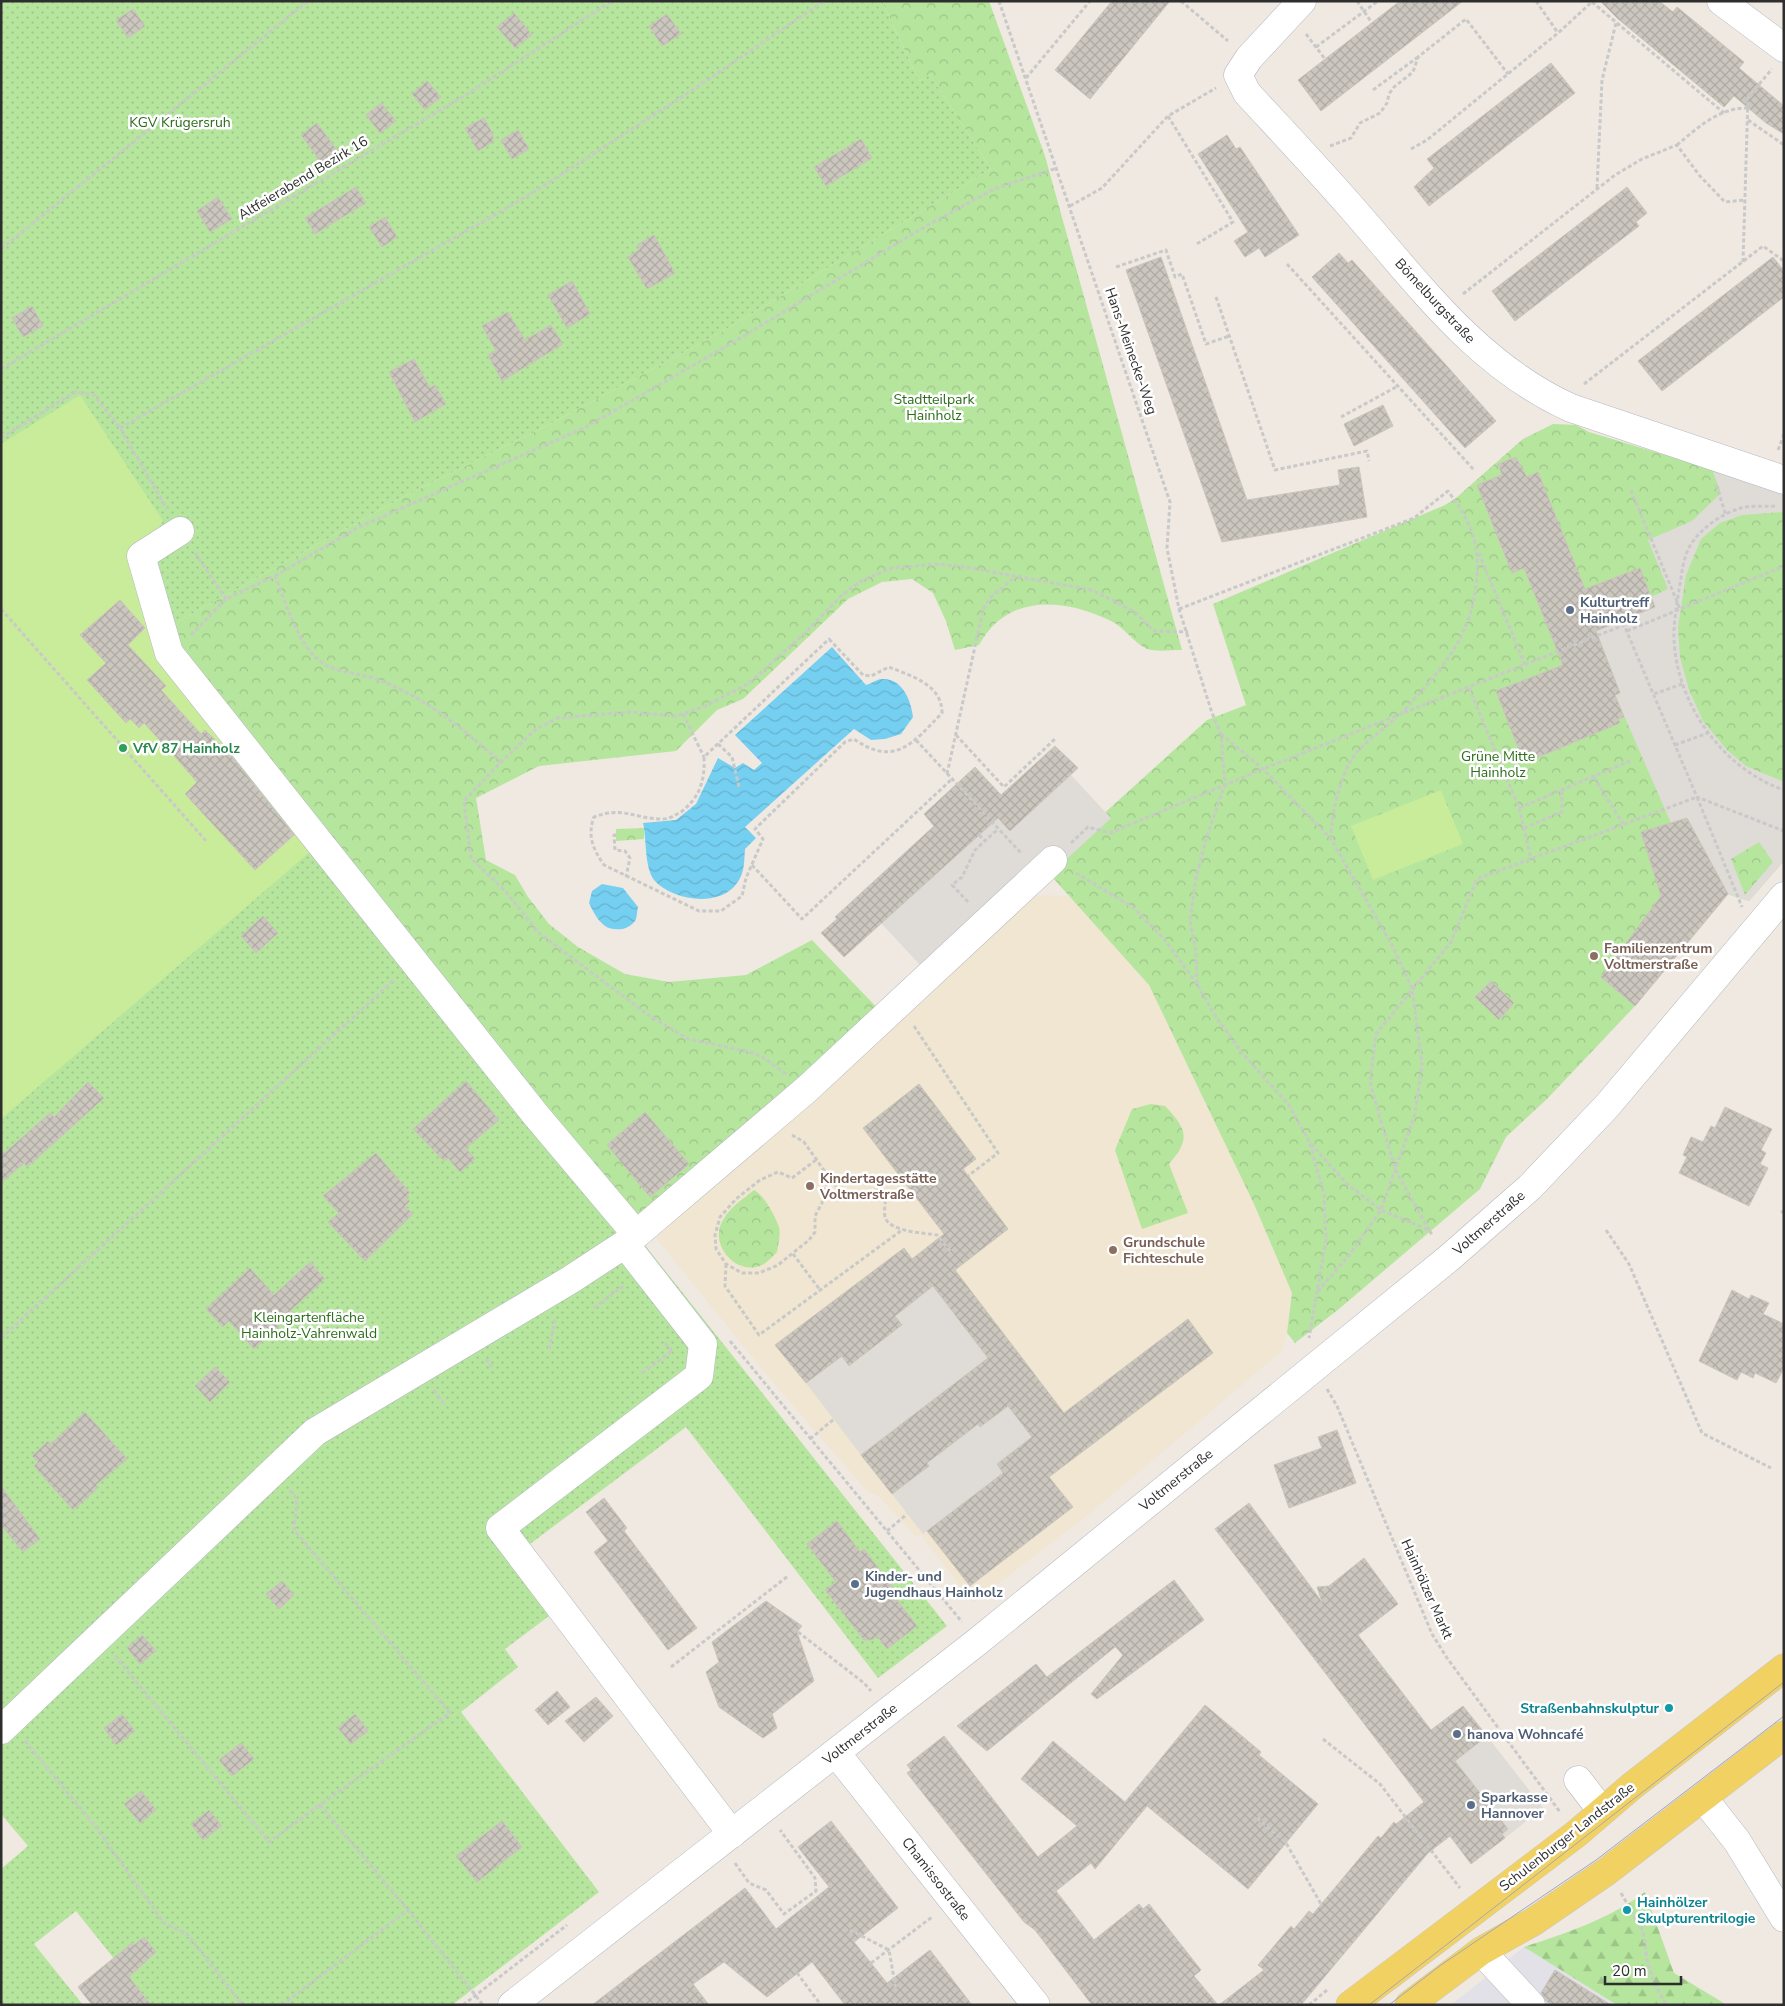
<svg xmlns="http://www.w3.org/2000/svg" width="1785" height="2006" font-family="'Nunito Sans',sans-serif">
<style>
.industrial{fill:#e3e1e8}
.education{fill:#f0e6d1;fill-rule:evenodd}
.forest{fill:url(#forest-firs)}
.park{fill:url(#park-crowns)}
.garden{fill:url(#garden-dots)}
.pitch{fill:#c9ec9a}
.plaza{fill:#dfdcd8;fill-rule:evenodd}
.water{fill:url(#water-waves)}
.building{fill:url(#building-cross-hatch);stroke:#cbc5ba}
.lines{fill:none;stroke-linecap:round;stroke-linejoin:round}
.minor-casing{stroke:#b4b7c1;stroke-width:29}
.major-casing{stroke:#c9c9c9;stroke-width:29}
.path{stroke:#c9c9c9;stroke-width:3;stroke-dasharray:4 2.5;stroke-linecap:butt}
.minor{stroke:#fff;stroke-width:28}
.major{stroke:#f2d163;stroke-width:28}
.tram{stroke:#a3a6b8;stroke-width:1}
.service-dot{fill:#5c6f8a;stroke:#fff;stroke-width:2}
.leisure-dot{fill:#2e9e5b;stroke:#fff;stroke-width:2}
.education-dot{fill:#8d6e63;stroke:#fff;stroke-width:2}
.culture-dot{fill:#0f9aa8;stroke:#fff;stroke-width:2}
.labels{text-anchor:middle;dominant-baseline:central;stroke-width:5;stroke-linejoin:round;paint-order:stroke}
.park-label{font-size:14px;fill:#2c6e1b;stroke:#fff}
.street-label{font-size:14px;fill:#2e2e2e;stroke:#fff}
.service-label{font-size:14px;font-weight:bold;fill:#4e5e75;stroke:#fff;text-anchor:start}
.leisure-label{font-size:14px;font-weight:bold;fill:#27864d;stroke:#fff;text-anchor:start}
.education-label{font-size:14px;font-weight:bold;fill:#785e54;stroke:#fff;text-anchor:start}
.culture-label{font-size:14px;font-weight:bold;fill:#0d838f;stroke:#fff;text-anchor:end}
</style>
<defs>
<pattern id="forest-firs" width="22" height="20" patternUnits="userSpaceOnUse" patternTransform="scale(1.25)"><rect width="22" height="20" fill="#b6e59e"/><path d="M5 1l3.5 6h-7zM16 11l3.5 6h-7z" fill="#9dc588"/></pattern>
<pattern id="park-crowns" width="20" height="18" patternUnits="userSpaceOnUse" patternTransform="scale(1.25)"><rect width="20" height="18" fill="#b6e59e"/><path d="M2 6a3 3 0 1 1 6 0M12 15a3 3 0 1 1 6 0" fill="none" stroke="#9dc588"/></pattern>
<pattern id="garden-dots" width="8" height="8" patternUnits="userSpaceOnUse" patternTransform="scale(1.25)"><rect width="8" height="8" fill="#b6e59e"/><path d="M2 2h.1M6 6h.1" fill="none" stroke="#9dc588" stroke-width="1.8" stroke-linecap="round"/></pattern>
<pattern id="water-waves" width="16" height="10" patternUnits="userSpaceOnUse" patternTransform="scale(1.25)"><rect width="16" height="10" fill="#75cff0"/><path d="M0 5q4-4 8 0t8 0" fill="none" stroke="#66b2ce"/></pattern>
<pattern id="building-cross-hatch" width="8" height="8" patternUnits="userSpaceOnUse" patternTransform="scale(1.25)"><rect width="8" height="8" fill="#cbc7bf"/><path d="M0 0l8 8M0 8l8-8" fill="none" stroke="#afaba4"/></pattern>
</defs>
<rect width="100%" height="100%" fill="#efe9e1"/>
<!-- industrial -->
<path class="industrial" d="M1524 1947 1617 2005H1451Z"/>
<!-- education -->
<path class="education" d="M1029 895 1069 896 1149 985 1254 1204 1292 1293 1287 1333 1281 1352 1088 1515 973 1603 921 1535 916 1537 879 1496 868 1492 776 1386 656 1238ZM903 1248 924 1274 796 1371 776 1345Z"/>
<!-- forest -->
<path class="forest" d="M1645 1892 1674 1973 1727 2005H1617L1524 1947C1567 1933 1609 1919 1645 1892Z"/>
<!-- park -->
<path class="park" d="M882 1H989L1045 156 1182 650C1172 650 1156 652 1147 649 1134 643 1124 627 1111 621 1064 598 1007 593 979 645L955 650 946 621 933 593 912 579 882 582 848 599 743 699 717 710 676 751 539 766 476 798 486 860 515 875 528 897 549 924 578 947 625 974 669 982 746 975 812 940 885 1016 636 1234 169 653 179 621 405 496 548 425 718 334 991 169 930 75 919 81Z
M1553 424 1576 425 1589 432 1784 491V861L1749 901 1727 894 1635 1006 1547 1099 1506 1137 1480 1189 1339 1309 1295 1343 1287 1333 1292 1293 1254 1204 1149 985 1044 868 1207 720 1246 705 1213 604 1445 505 1456 498 1523 439Z
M644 828V839L616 841V829Z
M1151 1104 1165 1106C1187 1129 1191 1139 1169 1164L1188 1213 1142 1229 1115 1150 1132 1109Z
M754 1190C764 1195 775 1216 779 1227 781 1234 778 1245 777 1252 773 1256 767 1263 762 1265 736 1277 708 1244 723 1220 730 1207 743 1199 754 1190Z"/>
<!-- garden -->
<path class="garden" d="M1 1H882L919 81 930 75 991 169 718 334 548 425 405 496 179 621 169 653 636 1234 947 1626 878 1678 686 1427 510 1559 549 1616 505 1649 518 1667 461 1712 599 1892 452 2005H151L76 1911 34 1944 83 2005H1V1869L28 1846 1 1814Z"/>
<!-- pitch -->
<path class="pitch" d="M80 395 163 521 141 556 169 653 319 844 1 1119V444Z
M1441 790 1463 844 1373 880 1351 826Z"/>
<!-- plaza -->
<path class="plaza" d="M1713 472 1784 491V512L1742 515 1720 523 1701 539 1686 575 1678 627 1680 657 1689 690 1703 721 1727 750 1746 766 1784 782V861L1749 901 1728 894 1687 818 1671 823 1615 695 1620 692 1591 618 1623 620 1655 607 1651 597 1668 589 1648 540 1692 521 1721 493ZM1759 842 1773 862 1745 895 1731 859Z
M1071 775 1111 818 935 981 881 923 998 818Z
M931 1284 988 1358 861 1455 806 1383 832 1364 838 1351 850 1366 902 1326 895 1316Z
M1006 1403 1032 1437 997 1464 1003 1473 923 1534 892 1494 929 1466 927 1463 978 1424 980 1427 993 1417Z
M1487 1736 1543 1808 1505 1838 1449 1765Z"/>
<!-- water -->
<path class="water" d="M832 647 866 685C870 684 877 679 882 679 903 678 911 701 913 717L901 734 885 739 871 740 854 729 745 827 756 838 745 849C744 862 745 872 737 883 720 908 672 901 654 880 644 866 647 839 643 823L676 820 696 804 718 758 735 768 743 763 754 770 762 763 735 735Z
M602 884 623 888 638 907C637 910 637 916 636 919 631 930 614 932 605 926 597 920 593 911 589 903L592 891Z"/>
<!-- building -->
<path class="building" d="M1112 1H1170L1090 99 1055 70Z
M1400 1H1463L1321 111 1298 80Z
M1600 1H1659L1673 12 1677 7 1744 62 1739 68 1784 106V134L1766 123 1734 96 1724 107 1617 18Z
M133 9 145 26 128 38 116 20Z
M514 13 532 35 515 48 497 27Z
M667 14 681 34 662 46 649 26Z
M1551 63 1575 93 1429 206 1414 187 1434 168 1427 159Z
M427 81 441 97 425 110 412 94Z
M381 103 396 121 380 133 366 115Z
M484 118 493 134V142L478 151 465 128Z
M317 123 342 157 326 169 301 135Z
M518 130 529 149 512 159 501 140Z
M1227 135 1236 149 1240 147 1299 235 1265 257 1259 248 1245 257 1234 241 1248 232 1198 154Z
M861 139 872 158 826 186 814 167Z
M356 187 366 203 315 234 305 218Z
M1627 187 1647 213 1636 222 1639 226 1515 321 1492 291Z
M218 197 232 219 210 232 197 211Z
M385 217 397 237 382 247 369 227Z
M654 235 675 273 647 289 628 257 640 249 637 245Z
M1339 253 1348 263 1352 260 1496 421 1465 448 1312 277Z
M1161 257 1247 500 1340 485 1338 470 1359 467 1367 517 1222 542 1126 270Z
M1773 257 1784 271V297L1662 391 1638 361Z
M572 281 590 314 567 328 548 295Z
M32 306 43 326 23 337 12 318Z
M508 312 525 340 551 325 563 344 502 381 488 355 496 351 482 326Z
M414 359 430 388 435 385 446 404 415 422 389 372Z
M1383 405 1393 426 1354 446 1344 424Z
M1516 457 1527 477 1538 472 1585 589 1640 568 1655 607 1596 631 1620 693 1615 695 1624 717 1618 719 1620 723 1524 763 1496 691 1563 665 1524 568 1512 573 1477 485 1502 475 1498 464Z
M120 600 145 628 128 645 166 686 161 690 201 734 205 730 229 753 294 835 255 870 185 794 197 782 176 758 144 723 139 728 130 719 126 723 87 680 106 663 80 635Z
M1055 746 1078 768 1010 831 998 818 844 957 821 933 837 919 835 917 934 826 924 814 975 767 1001 795Z
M1687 818 1728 894 1635 1006 1601 977 1661 896 1641 832Z
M263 916 278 933 256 953 241 936Z
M1491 981 1514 1003 1499 1020 1475 997Z
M466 1081 499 1120 466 1148 475 1159 460 1172 448 1158 444 1161 413 1129Z
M88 1082 104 1098 27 1167 24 1163 1 1183V1156L50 1113 54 1117Z
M919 1084 976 1159 963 1169 1008 1229 955 1270 1064 1413 1188 1319 1213 1353 1049 1477 1073 1507 970 1586 927 1531 1003 1473 997 1464 1032 1437 1008 1406 980 1427 978 1424 927 1463 929 1466 892 1494 861 1455 988 1358 933 1286 895 1316 902 1325 849 1366 842 1356 806 1383 775 1345 904 1248 912 1259 944 1234 863 1128Z
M1725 1107 1772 1129 1761 1150 1766 1153 1760 1164 1768 1168 1749 1206 1679 1173 1687 1157 1683 1155 1691 1137 1703 1142 1711 1126 1715 1128Z
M645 1112 689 1164 650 1197 607 1145Z
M376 1153 410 1193 406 1197 410 1201 405 1206 413 1214 365 1261 328 1222 339 1213 323 1196Z
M310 1262 325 1279 288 1313 290 1316 254 1349 229 1321 223 1327 206 1309 250 1268 274 1295Z
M1732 1290 1749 1299 1751 1295 1769 1303 1763 1314 1784 1324V1368L1776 1383 1755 1373 1753 1378 1741 1372 1737 1380 1699 1361Z
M215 1367 230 1382 210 1402 195 1386Z
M85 1412 127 1459 96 1485 98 1488 73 1510 34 1466 38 1462 32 1456 48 1441 51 1444Z
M1337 1430 1356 1483 1289 1508 1274 1465 1322 1448 1318 1437Z
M1 1486 40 1539 23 1552 1 1525Z
M604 1498 627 1528 624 1531 697 1628 668 1650 594 1552 608 1541 586 1512Z
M1249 1503 1322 1602 1317 1587 1329 1586 1364 1558 1398 1604 1358 1635 1431 1730 1463 1706 1487 1736 1455 1761 1508 1829 1502 1834 1505 1838 1471 1864 1450 1836 1428 1853 1301 2005H1219L1264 1970 1258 1965 1291 1926 1294 1929 1309 1911 1313 1914 1378 1836 1381 1838 1394 1822 1396 1824 1424 1802 1215 1529Z
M837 1521 860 1552 864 1549 897 1593 894 1596 917 1626 887 1649 877 1636 872 1640H864L825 1590 836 1582 807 1544Z
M1174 1580 1204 1620 1097 1699 1091 1694 1123 1655 1111 1642 1115 1647 987 1751 957 1726 1036 1664 1047 1677Z
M282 1581 294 1595 279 1609 266 1594Z
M766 1601 802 1626 797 1632 814 1681 772 1714 777 1728 763 1738 719 1707 706 1672 719 1662 712 1642Z
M142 1635 156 1651 140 1664 127 1648Z
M557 1691 570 1707 548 1725 535 1710Z
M596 1697 613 1716 584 1742 565 1721Z
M1205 1705 1261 1752 1259 1755 1318 1804 1248 1889 1147 1806 1095 1869 1091 1863 1056 1891 1094 1940 1139 1904 1143 1909 1149 1904 1201 1970 1194 1976 1218 2005H1092L1035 1930 1024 1922 907 1773 911 1770 907 1765 944 1736 1038 1857 1077 1826 1021 1779 1053 1741 1125 1802Z
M122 1714 135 1731 116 1745 104 1728Z
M355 1714 368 1731 351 1744 338 1728Z
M241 1743 254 1759 232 1776 219 1760Z
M141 1791 156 1810 140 1823 124 1804Z
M209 1810 222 1826 203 1840 191 1824Z
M502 1821 522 1847 477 1882 456 1856Z
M831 1821 898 1908 854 1942 887 1983 930 1950 972 2005H845L812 1962 767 1997 724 1962 693 1984 709 2005H592L745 1888 776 1929 829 1887 798 1847Z
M144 1937 156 1952 129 1977 151 2005H92L78 1987 132 1943 134 1945Z
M1555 1970 1611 2005H1552L1546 2001 1541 1993Z"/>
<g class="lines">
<!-- minor casing -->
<g class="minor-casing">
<path id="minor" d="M1302 1 1249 58 1238 75 1247 93C1282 131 1318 169 1352 208 1417 282 1477 366 1571 408L1784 480
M1721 1 1784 48
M180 531 141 556 169 653 535 1114 636 1234
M625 1244 703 1344 699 1376 500 1528 732 1834
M1 1730 315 1432 570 1280 625 1244 807 1089 1053 860
M836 1753 1036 2005
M1578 1780 1602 1811
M1703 1798 1737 1841 1784 1918
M1481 1951 1531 2005
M512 2005 977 1642 1449 1258 1530 1187 1607 1106 1784 896"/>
</g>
<!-- major casing -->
<g class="major-casing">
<path id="major" d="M1350 2005 1576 1834 1632 1786 1784 1668
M1409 2005 1481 1951 1533 1922 1606 1872 1784 1735"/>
</g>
<!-- path -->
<path class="path" d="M999 1 1170 502 1167 548 1179 609 1212 713 1221 734 1225 784 1206 839 1196 878 1190 920 1196 952 1197 984 1216 1017 1243 1054 1289 1105 1309 1141 1324 1194 1326 1240 1309 1338
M1181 1 1228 41
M1357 1 1372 23
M1536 1 1558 33
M1592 2 1724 113
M1306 34 1325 59
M1316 47 1378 1
M1026 78 1090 1
M1373 90 1418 57
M1168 116 1233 222 1195 245
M1748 120 1784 145
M1677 145C1697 128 1720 107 1748 108
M1330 146 1351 138 1360 123 1380 113 1387 103 1389 94 1394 87 1413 72 1418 57 1466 19 1508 74
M1411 149 1427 140 1558 33 1593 1
M1597 188 1602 80 1616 23
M1070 206 1102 188 1168 116 1216 88
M1 249 308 1
M1743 262 1748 97 1772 69
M1287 264 1474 470
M1116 267 1166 250 1175 277 1182 274 1206 344 1229 336
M1463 294 1615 175 1642 159 1677 145 1699 175 1725 202 1745 200
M1216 297 1275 470 1367 451 1369 461
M1 369 469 93 612 1
M1584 384 1763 246 1784 261
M1341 417 1398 386
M120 428 526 197 688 93 824 1
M1 438 75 392 94 395 120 428 167 509
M1778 450 1784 434
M1716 485 1726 515
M1631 490 1680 609
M1775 506C1764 507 1751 505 1741 508 1724 513 1704 526 1694 540 1683 553 1682 574 1679 590 1676 610 1672 630 1675 651 1682 711 1726 770 1784 790
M195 553 226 599
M1479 553 1525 665
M275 576 359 527 586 427 737 340 926 226 994 189 1057 168
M1 609 207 842
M1179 609 1414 518 1448 491C1470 521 1479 539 1477 576 1473 638 1440 670 1401 714
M1627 631 1784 566
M191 635 226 599 275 576C286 602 298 648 324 664 338 673 365 674 382 681 427 699 464 730 501 762
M829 639 863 675 871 676 889 667C911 676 942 684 942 713 914 742 895 768 854 739L845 742 755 829 763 839 746 878 742 896 721 911H699L604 865C593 849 587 836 594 817 624 806 634 819 663 819 670 819 675 815 681 812 700 797 705 781 704 757Z
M1469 688 1519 808 1632 760
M1654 694 1682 684
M683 714 704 757
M1221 734 1263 769 1331 839 1393 947 1412 988 1422 1064 1415 1114 1381 1210 1350 1254 1318 1291
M956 735 1004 787 1056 738
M916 740 1021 853
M718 744 732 757 739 787
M1675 745 1708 733
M947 774 983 610 991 597 1016 576
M1594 777 1623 824
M1519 808 1531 859
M1524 828 1562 812V790
M616 835H614L615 850 625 851 630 858 626 877
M979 835 985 841
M1331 839C1331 814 1341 769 1358 751 1369 739 1384 729 1396 718
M1071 843 1088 827 1110 833 1263 769 1624 625 1697 797 1784 831
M752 865 802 919 952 779
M1076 873 1134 908 1164 939 1197 984
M968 902 952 885 962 877 975 850 998 829
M914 1026 998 1153 968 1176
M786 1074 761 1056 750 1052 688 1039 647 1014 539 933 506 892 471 858 464 801 501 762 536 729 558 718 630 712 676 716 703 707 748 684 805 633 841 596 861 581 892 568 937 564 965 567 1092 590 1135 612 1154 631 1188 632
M792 1135 804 1142 833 1183 843 1192 853 1195 883 1189C888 1200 883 1207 885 1217 889 1232 925 1233 937 1235L950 1251
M1311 1144 1347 1184 1381 1210 1429 1230 1433 1236
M816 1160 792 1178 778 1172 760 1180 736 1199 720 1217 715 1235 716 1249 726 1264 742 1273H759L778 1265 809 1240 815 1232V1216L822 1203 828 1176
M1781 1211 1784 1213
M1429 1230 1396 1171 1380 1118 1370 1082 1376 1034 1451 942 1477 879 1697 797 1742 907
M1606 1230 1629 1264 1702 1433 1771 1468
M793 1254 820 1290
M726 1264 725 1286 759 1335 902 1230
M594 1308 623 1286
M1 1338 394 980
M730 1341 962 1622
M665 1343 672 1351
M549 1349 555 1319
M486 1359 492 1367
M642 1373 672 1351
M1327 1389 1337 1406 1432 1634 1447 1658 1560 1812
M434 1390 444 1404
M810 1439 834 1419
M290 1490 297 1499 294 1530 450 1713 320 1805 408 1910 483 2005
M887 1531 907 1514
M798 1632 864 1683 871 1691
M115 1656 269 1842 320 1805
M671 1667 788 1576
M1323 1739 1380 1784 1460 1888
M25 1741 95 1826 164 1923 187 1934 243 2005
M1257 1818 1286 1843 1321 1904
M735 1863 749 1883 766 1890 784 1914 816 1891 815 1878 780 1830
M1621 1893 1643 1931 1647 1960 1654 1982 1666 2005
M850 1930 889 1950 896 1990
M871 1963 932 1917
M797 1973 821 2005
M282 2005 408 1910
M463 2005 567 1925
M1309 2005 1327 1990"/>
<!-- minor -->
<use href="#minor" class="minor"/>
<!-- major -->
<use href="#major" class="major"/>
<!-- tram -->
<path class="tram" d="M1369 2005 1784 1682
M1389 2005 1441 1965 1596 1860 1784 1716"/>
</g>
<!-- markers -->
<g class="service-dot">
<circle cx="1570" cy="610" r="5"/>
<circle cx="855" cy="1584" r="5"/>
<circle cx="1457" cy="1734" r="5"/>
<circle cx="1471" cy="1805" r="5"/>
</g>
<circle class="leisure-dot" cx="123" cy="748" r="5"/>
<g class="education-dot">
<circle cx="1594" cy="956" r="5"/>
<circle cx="810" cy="1186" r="5"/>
<circle cx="1113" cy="1250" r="5"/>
</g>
<g class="culture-dot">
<circle cx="1669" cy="1708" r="5"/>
<circle cx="1627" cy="1910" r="5"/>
</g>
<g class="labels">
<!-- park labels -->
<g class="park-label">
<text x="180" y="122">KGV Krügersruh</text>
<text x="934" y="399">Stadtteilpark<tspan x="934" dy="16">Hainholz</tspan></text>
<text x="1498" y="756">Grüne Mitte<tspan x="1498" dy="16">Hainholz</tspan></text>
<text x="309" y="1317">Kleingartenfläche<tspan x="309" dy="16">Hainholz-Vahrenwald</tspan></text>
</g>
<!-- street labels -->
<g class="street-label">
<text transform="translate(303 178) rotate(-31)">Altfeierabend Bezirk 16</text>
<text transform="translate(1435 301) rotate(47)">Bömelburgstraße</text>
<text transform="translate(1131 351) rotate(71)">Hans-Meinecke-Weg</text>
<text transform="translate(1489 1223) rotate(-41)">Voltmerstraße</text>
<text transform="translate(1176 1480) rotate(-39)">Voltmerstraße</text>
<text transform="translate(1427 1589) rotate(66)">Hainhölzer Markt</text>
<text transform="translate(860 1734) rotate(-38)">Voltmerstraße</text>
<text transform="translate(1567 1837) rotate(-38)">Schulenburger Landstraße</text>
<text transform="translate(936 1879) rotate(52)">Chamissostraße</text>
</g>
<!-- service labels -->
<g class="service-label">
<text x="1580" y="602">Kulturtreff<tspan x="1580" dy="16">Hainholz</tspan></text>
<text x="865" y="1576">Kinder- und<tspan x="865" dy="16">Jugendhaus Hainholz</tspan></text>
<text x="1467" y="1734">hanova Wohncafé</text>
<text x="1481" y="1797">Sparkasse<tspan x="1481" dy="16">Hannover</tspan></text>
</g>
<!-- leisure labels -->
<g class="leisure-label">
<text x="133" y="748">VfV 87 Hainholz</text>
</g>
<!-- education labels -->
<g class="education-label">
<text x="1604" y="948">Familienzentrum<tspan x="1604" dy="16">Voltmerstraße</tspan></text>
<text x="820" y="1178">Kindertagesstätte<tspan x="820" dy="16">Voltmerstraße</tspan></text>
<text x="1123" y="1242">Grundschule<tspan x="1123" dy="16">Fichteschule</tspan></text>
</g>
<!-- culture labels -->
<g class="culture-label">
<text x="1659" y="1708">Straßenbahnskulptur</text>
<text x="1637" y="1902" text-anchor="start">Hainhölzer<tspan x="1637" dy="16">Skulpturentrilogie</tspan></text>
</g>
</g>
<!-- border -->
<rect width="1785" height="2006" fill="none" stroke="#2e2e2e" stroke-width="5"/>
<!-- scale -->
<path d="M1605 1976v8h76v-8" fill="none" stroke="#2e2e2e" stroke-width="2.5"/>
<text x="1612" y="1976" font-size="15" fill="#2e2e2e" stroke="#ffffff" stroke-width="4" paint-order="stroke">20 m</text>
</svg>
